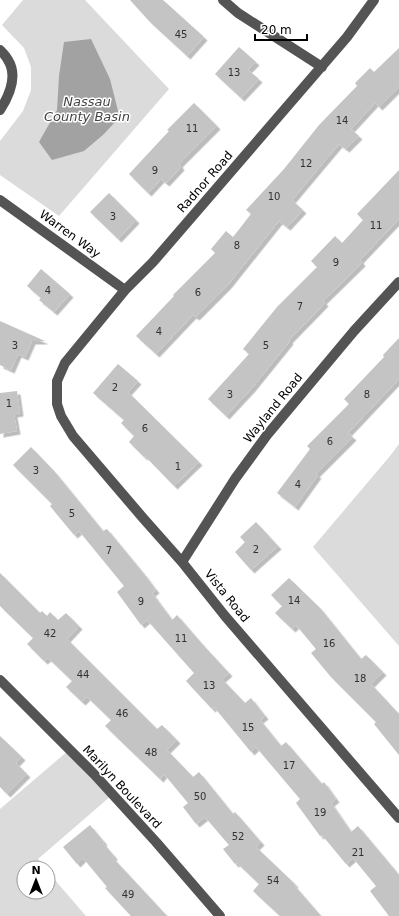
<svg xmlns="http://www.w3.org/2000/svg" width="399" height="916" font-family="'DejaVu Sans',sans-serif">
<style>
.green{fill:#dbdbdb}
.water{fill:#a2a2a2}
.building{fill:#c4c4c4;filter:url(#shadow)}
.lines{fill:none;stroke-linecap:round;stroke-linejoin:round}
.minor{stroke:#545454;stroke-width:10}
.labels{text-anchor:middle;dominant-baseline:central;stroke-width:3;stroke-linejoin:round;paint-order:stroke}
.number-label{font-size:10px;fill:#313131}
.street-label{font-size:12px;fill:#000;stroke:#fff}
.water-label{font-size:13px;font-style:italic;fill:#434343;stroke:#fff}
</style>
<defs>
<filter id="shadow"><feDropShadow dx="3.5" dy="3.5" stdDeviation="0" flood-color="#0004"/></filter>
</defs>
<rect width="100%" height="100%" fill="#fff"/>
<!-- green -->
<path class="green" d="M23 0H85L169 89 59 216 0 175V141L23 111 31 90V67L24 48 2 25Z
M399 444V646L313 547 390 456Z
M69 750 112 795 38 859 45 868H24V892H48V872L86 916H0V809Z"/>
<!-- water -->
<path class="water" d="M91 39 110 79 118 111 116 121 104 134 84 151 52 160 39 142 57 110 59 76 64 42Z"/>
<!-- building -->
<path class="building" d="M130 0H163L204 37 187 56 150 22Z
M239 47 256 62 248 70 259 79 241 98 215 74Z
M399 48V87L379 107 375 103 351 129 359 136 346 149 339 144 292 200 303 210 287 227 279 221 228 285 196 317 193 315 156 354 136 336 174 296 173 295 215 253 211 249 226 231 233 237 251 214 246 210 284 169 319 125 357 86 355 83 370 68 374 72Z
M194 103 217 126 179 164 181 167 166 183 161 179 148 193 129 174 169 131 167 130Z
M399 170V219L360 260 362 263 323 301 325 303 289 340 290 341 252 388 226 416 208 399 249 354 243 349 277 307 317 267 311 261 335 236 342 243 363 220 357 214Z
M109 193 136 220 118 239 90 212Z
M41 269 70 294 54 312 39 300 41 298 27 286Z
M0 321 45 341H32L25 357 18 354 11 370 0 365Z
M399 338V379L348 433 353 437 316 474 318 475 295 507 277 493 310 449 307 446 349 404 344 399 384 357 383 355Z
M118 364 138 381 128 392 199 462 174 486 145 456 144 457 129 442 134 436 121 423 124 420 93 393Z
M17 391 20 413 14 414 17 431 0 434V393Z
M31 447 54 471 103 531 107 529 144 574 156 590 152 593 172 620 177 615 203 645 229 673 222 679 245 703 251 698 265 716 260 720 281 746 286 742 322 784 324 782 336 799 331 803 351 832 358 826 399 875V916H389L370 891 376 886 353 858 346 864 322 835 320 836 296 803 300 799 256 747 251 752 214 707 212 709 186 681 194 673 147 620 141 625 117 592 124 586 79 531 74 535 50 506 52 504 13 465Z
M256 522 278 546 251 570 235 552 245 542 240 537Z
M0 573 40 613 42 611 47 616 50 612 58 620 66 613 79 626 67 639 157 729 162 725 177 740 167 750 193 777 199 772 233 814 235 812 261 842 256 847 295 884 294 885 321 916H280L253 891 259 884 237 863 235 864 223 849 229 845 205 817 196 824 183 807 188 803 164 774 160 779 105 726 111 720 87 697 82 702 66 687 72 681 48 658 44 661 27 644 33 638 0 606Z
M289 578 320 608 361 659 366 655 383 672 371 684 399 714V755L374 724 376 722 331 677 311 653 316 649 296 625 292 629 275 613 282 606 271 595Z
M0 736 22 757 16 763 27 774 7 794 0 787Z
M90 825 104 842 103 843 114 856 113 858 167 916H131L105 888 107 887 83 858 77 864 63 847Z"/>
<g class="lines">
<!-- minor -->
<path class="minor" d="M223 0 238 13 322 67
M374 0 347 37 153 262 125 290 65 363 57 381V404L61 416 73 436 143 518 182 562 225 616 399 818
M0 50C3 53 6 56 8 60 18 76 9 96 0 110
M0 200 125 290
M182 562 235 479 267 435 354 331 399 282
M0 680 94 774 156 842 220 916"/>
</g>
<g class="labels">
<!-- number labels -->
<g class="number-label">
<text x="181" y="34">45</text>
<text x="234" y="72">13</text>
<text x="342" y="120">14</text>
<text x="192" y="128">11</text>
<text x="306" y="163">12</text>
<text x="155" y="170">9</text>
<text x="274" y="196">10</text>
<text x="113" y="216">3</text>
<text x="376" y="225">11</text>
<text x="237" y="245">8</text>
<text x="336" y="262">9</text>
<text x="48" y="290">4</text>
<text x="198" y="292">6</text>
<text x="300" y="306">7</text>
<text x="159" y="331">4</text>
<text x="15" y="345">3</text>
<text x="266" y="345">5</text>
<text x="115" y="387">2</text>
<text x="230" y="394">3</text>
<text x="367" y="394">8</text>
<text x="9" y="403">1</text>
<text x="145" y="428">6</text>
<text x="330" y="441">6</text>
<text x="178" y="466">1</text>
<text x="36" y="470">3</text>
<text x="298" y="484">4</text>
<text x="72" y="513">5</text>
<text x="256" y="549">2</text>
<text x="109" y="550">7</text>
<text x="294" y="600">14</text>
<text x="141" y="601">9</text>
<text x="50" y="633">42</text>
<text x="181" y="638">11</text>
<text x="329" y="643">16</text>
<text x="83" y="674">44</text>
<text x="360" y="678">18</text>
<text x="209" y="685">13</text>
<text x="122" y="713">46</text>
<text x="248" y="727">15</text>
<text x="151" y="752">48</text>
<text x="289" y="765">17</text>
<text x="200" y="796">50</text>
<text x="320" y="812">19</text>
<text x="238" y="836">52</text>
<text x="358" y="852">21</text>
<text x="273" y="880">54</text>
<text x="128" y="894">49</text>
</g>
<!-- street labels -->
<g class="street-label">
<text transform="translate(205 182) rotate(-49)">Radnor Road</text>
<text transform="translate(70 234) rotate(36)">Warren Way</text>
<text transform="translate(273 408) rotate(-51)">Wayland Road</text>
<text transform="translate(227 596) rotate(51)">Vista Road</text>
<text transform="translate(122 787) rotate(47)">Marilyn Boulevard</text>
</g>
<!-- water labels -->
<g class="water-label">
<text x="87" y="101">Nassau<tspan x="87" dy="15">County Basin</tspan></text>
</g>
</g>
<!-- north arrow -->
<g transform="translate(36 880)"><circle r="19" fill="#ffffff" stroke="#999999"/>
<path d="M0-3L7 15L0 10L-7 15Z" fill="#000000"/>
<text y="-6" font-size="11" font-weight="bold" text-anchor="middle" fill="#000000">N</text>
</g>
<!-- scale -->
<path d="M255 34v6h52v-6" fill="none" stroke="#000000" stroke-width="2"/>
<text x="261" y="34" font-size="12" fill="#000000" stroke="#ffffff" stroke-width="3" paint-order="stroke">20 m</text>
</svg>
